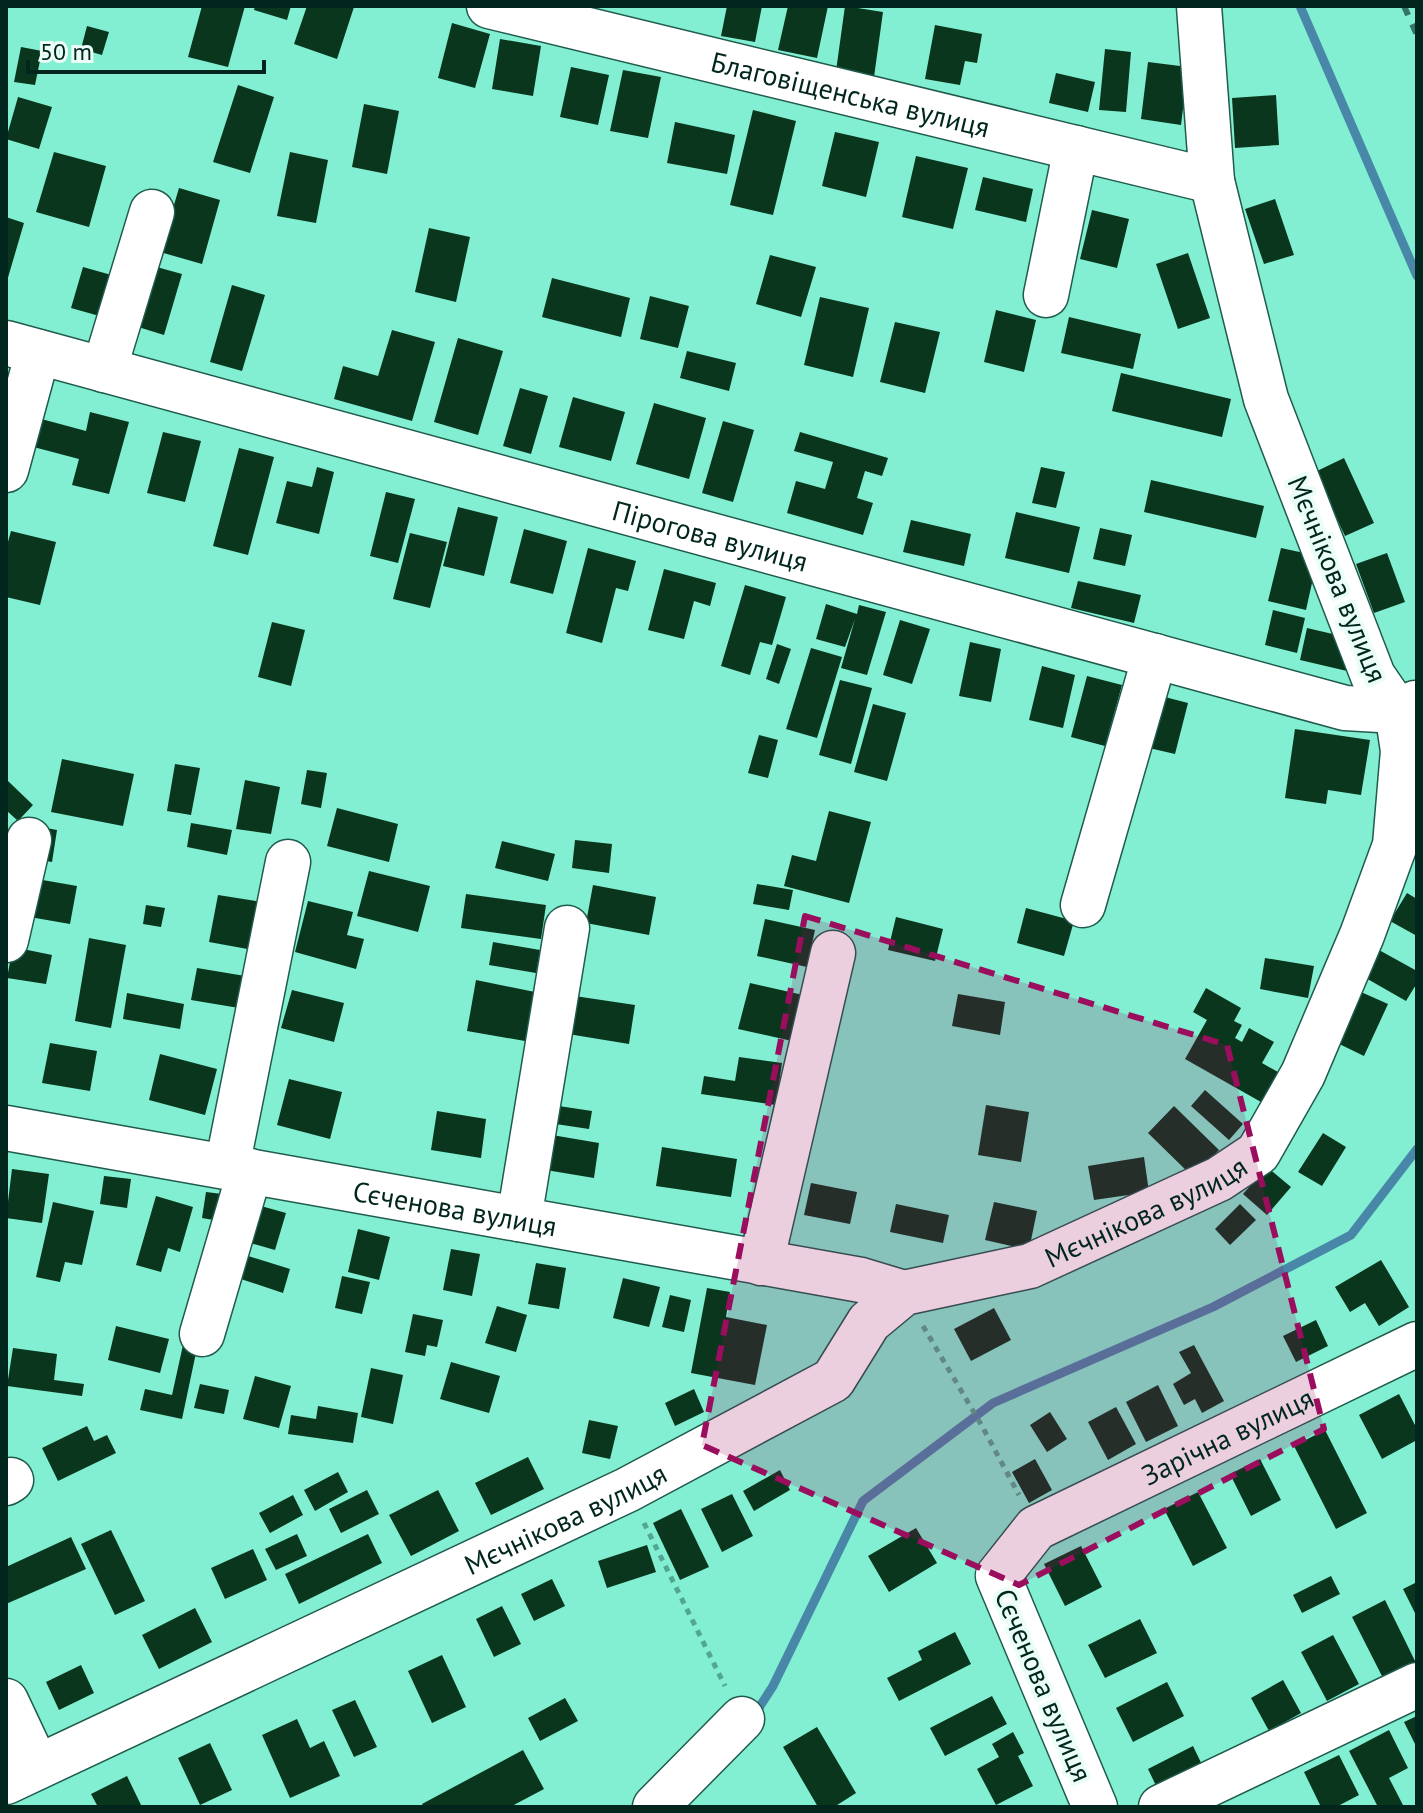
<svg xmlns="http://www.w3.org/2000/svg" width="1423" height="1813" font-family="'PT Sans',sans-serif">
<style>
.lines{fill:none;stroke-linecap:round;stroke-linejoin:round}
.stream{stroke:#4987a9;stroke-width:9}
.building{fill:#09361d}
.minor-casing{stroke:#205b4d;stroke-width:47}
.path{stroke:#53a690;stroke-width:5;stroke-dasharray:6 6;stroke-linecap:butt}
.minor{stroke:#fff;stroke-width:44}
.rail{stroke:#347564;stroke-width:6;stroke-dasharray:10 10;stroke-linecap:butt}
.marked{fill:#9b0d5d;fill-opacity:0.2;stroke:#9b0d5d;stroke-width:6;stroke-dasharray:16 10;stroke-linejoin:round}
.labels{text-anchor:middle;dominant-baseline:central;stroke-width:8;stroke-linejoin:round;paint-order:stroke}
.street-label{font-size:28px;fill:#01261d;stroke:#eafdf7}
</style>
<rect width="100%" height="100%" fill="#82efd2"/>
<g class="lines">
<!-- stream -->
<path class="stream" d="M1300 6 1417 276
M753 1717 773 1686 863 1501 993 1403 1213 1307 1351 1235 1417 1149"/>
</g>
<!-- building -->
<path class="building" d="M202 6H245L228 67 188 57Z
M255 6H291L287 20 254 10Z
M307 6 354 7 337 59 294 44Z
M727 6H762L755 42 721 36Z
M788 6H828L817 58 778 50Z
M845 6 883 12 874 77 836 71Z
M452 23 490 34 475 88 438 78Z
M935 25 982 34 977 63 965 61 960 85 925 79Z
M87 26 109 32 102 55 81 49Z
M500 39 541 46 533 96 492 89Z
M21 47 42 51 35 85 14 82Z
M1105 49 1131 52 1126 112 1099 110Z
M1148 62 1188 67 1181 125 1141 119Z
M571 67 609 75 598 125 560 117Z
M623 70 661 77 648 138 610 131Z
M1056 73 1095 82 1088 112 1049 103Z
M238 85 274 97 250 173 213 162Z
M1276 95 1279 145 1235 148 1232 98Z
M18 97 52 107 39 149 6 139Z
M364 104 399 111 387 174 352 167Z
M753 110 796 121 773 215 730 205Z
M675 122 735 135 727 174 667 163Z
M835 132 879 142 866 197 822 186Z
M54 152 106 166 89 227 36 212Z
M290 152 328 160 316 223 277 216Z
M916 156 968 168 953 229 902 217Z
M983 177 1033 189 1026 222 975 210Z
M179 188 220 200 202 264 160 252Z
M1275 199 1294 255 1264 264 1245 209Z
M1092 210 1129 219 1117 268 1080 259Z
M6 217 24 223 7 281H6Z
M429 228 470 237 456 302 415 292Z
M1188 253 1210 318 1178 329 1156 264Z
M770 255 816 267 801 317 756 304Z
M153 266 182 274 164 335 135 326Z
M83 267 122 278 110 319 71 308Z
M552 278 630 298 621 337 542 317Z
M232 285 265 295 242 371 210 362Z
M650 296 689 306 678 348 640 339Z
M820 297 869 308 853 377 804 365Z
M996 310 1036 320 1024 372 984 362Z
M1069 317 1141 334 1133 369 1061 353Z
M895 322 940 332 925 393 880 382Z
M392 330 435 342 412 421 334 399 343 366 378 376Z
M458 338 503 351 478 435 434 422Z
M687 351 736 363 729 391 680 378Z
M1121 373 1231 399 1222 437 1112 411Z
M520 388 548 396 531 454 503 446Z
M573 397 625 412 611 461 559 447Z
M654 403 706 418 689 479 636 464Z
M90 412 129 422 109 494 72 485 79 459 26 445 34 417 86 431Z
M723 421 754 430 733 502 702 493Z
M163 432 201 441 185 502 147 493Z
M800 432 888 458 882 476 865 471 857 498 873 503 863 535 787 513 796 481 825 489 833 462 794 451Z
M239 448 274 457 248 555 213 546Z
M1344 458 1374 523 1345 536 1315 472Z
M317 467 334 472 319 534 276 523 287 481 312 487Z
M1041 467 1065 472 1056 508 1032 503Z
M1151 480 1264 506 1256 538 1144 512Z
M386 492 415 499 398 563 370 556Z
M458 507 498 517 484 576 443 566Z
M1016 512 1080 527 1069 573 1005 558Z
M911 520 971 534 964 566 903 552Z
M1100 528 1132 535 1125 566 1093 559Z
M524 529 567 541 553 594 510 583Z
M11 531 56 542 40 605 6 597V549Z
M410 533 447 542 430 608 393 599Z
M588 548 636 561 628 591 616 588 602 643 566 633Z
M1281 548 1318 556 1306 610 1268 601Z
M1387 553 1405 602 1374 613 1356 564Z
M664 569 716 583 710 606 694 601 684 639 648 630Z
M1078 581 1141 595 1134 623 1071 608Z
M745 585 786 597 772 645 760 642 750 675 721 666Z
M826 604 857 614 859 605 886 612 867 675 841 668 855 619 845 647 816 639Z
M1273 610 1305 618 1297 653 1265 645Z
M900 620 930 629 912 684 883 675Z
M272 622 305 630 291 686 258 677Z
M1307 628 1354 639 1347 671 1300 660Z
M970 642 1001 649 991 702 959 696Z
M777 644 791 649 779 684 766 679Z
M811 648 842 657 817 738 786 729Z
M1042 666 1075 675 1063 728 1029 720Z
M1087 676 1122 685 1105 746 1071 737Z
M840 680 872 688 851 764 819 755Z
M1161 696 1188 703 1175 754 1149 748Z
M873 704 906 713 887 781 854 772Z
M1295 729 1370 740 1361 795 1328 790 1326 804 1285 798Z
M759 735 778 740 768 778 748 773Z
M62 759 134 774 123 826 51 812Z
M175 764 200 768 191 815 167 811Z
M307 770 327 773 321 808 301 804Z
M245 780 280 787 271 834 236 829Z
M8 781 33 805 18 821 6 810Z
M337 808 398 824 389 862 327 846Z
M829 811 871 822 849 903 784 886 792 855 816 861Z
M191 823 232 830 227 855 187 847Z
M41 827 57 830 52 862 35 859Z
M575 840 612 844 609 873 572 868Z
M502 841 555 854 548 881 495 868Z
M369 871 430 886 418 932 357 916Z
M31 878 77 886 70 924 24 916Z
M757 884 793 890 789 910 753 904Z
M593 885 656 897 649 935 586 923Z
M1407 893 1417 899V936L1390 921Z
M466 894 546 905 541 939 461 928Z
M218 895 262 902 253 950 209 942Z
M308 901 353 912 347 935 364 939 356 969 295 952Z
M146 905 165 908 161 927 143 924Z
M1026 908 1074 921 1064 956 1017 943Z
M896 917 943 929 935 961 888 950Z
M765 919 815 930 807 967 757 956Z
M89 938 126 945 111 1028 75 1021Z
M493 942 540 950 536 973 489 965Z
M13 947 52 955 46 984 7 978Z
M1379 950 1417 971V983L1406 1001 1364 977Z
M1265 958 1314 966 1308 998 1260 989Z
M197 968 245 976 239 1008 191 1000Z
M476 980 535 992 525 1041 467 1031Z
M750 983 803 995 792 1041 738 1029Z
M1206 988 1241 1008 1234 1021 1242 1025 1235 1038 1242 1042 1249 1028 1274 1042 1262 1063 1278 1072 1261 1102 1185 1059 1207 1020 1193 1012Z
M1352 988 1388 1004 1364 1056 1329 1039Z
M292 990 344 1003 334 1042 281 1028Z
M127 993 184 1004 180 1029 123 1019Z
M958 994 1005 1002 1000 1035 952 1026Z
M568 995 635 1005 629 1044 562 1033Z
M50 1043 97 1051 90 1091 42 1083Z
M160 1054 217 1069 205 1115 149 1100Z
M739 1057 782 1063 776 1105 701 1094 704 1076 735 1081Z
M289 1079 342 1092 330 1139 277 1125Z
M1205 1090 1243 1124 1229 1140 1191 1106Z
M552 1105 592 1111 589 1129 549 1123Z
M986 1105 1029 1112 1021 1162 978 1155Z
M1174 1106 1219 1150 1193 1177 1148 1133Z
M437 1111 486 1119 481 1158 431 1150Z
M1323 1133 1346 1147 1322 1186 1298 1172Z
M546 1134 599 1143 594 1178 540 1169Z
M662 1147 737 1159 731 1197 656 1186Z
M1144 1157 1149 1192 1094 1200 1088 1166Z
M1267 1167 1291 1187 1267 1215 1243 1194Z
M12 1169 49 1174 42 1223 6 1218Z
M104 1176 131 1179 127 1208 100 1204Z
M811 1183 857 1192 850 1224 804 1215Z
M206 1192 230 1195 225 1222 202 1218Z
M156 1196 193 1207 180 1252 168 1248 161 1272 136 1265Z
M53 1202 94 1211 82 1265 65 1262 60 1282 36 1277Z
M994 1202 1037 1211 1029 1250 985 1240Z
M896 1204 949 1215 943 1243 890 1232Z
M1240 1204 1256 1220 1230 1245 1215 1229Z
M261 1206 286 1213 275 1250 250 1243Z
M358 1229 390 1237 379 1280 348 1272Z
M451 1249 480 1254 472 1296 443 1290Z
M245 1255 290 1269 283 1293 238 1278Z
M1381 1260 1409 1307 1379 1326 1365 1303 1350 1312 1335 1287Z
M536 1263 566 1268 559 1309 528 1304Z
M342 1276 370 1282 362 1314 335 1308Z
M623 1278 660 1287 649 1327 613 1318Z
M707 1288 730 1292 726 1317 767 1325 755 1385 691 1373Z
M670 1295 691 1300 684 1332 662 1327Z
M497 1306 527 1315 516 1352 485 1343Z
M994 1308 1011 1340 971 1361 954 1329Z
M413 1314 443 1320 437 1347 427 1345 425 1356 405 1352Z
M1316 1320 1328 1346 1296 1362 1283 1336Z
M116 1326 169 1339 160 1373 108 1360Z
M183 1345 197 1348 182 1419 140 1410 145 1389 172 1395Z
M1194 1345 1224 1401 1202 1413 1195 1399 1184 1405 1173 1384 1191 1373 1179 1352Z
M13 1348 57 1354 54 1380 84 1384 82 1396 7 1386Z
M451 1362 500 1376 489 1413 440 1399Z
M371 1368 403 1375 393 1424 361 1417Z
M255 1376 291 1386 279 1428 243 1419Z
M200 1384 229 1390 224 1414 194 1408Z
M1158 1385 1178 1426 1146 1442 1126 1402Z
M694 1389 704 1412 675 1426 665 1403Z
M1399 1394 1417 1429V1440L1382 1459 1359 1415Z
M318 1406 358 1413 353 1443 288 1434 291 1415 316 1419Z
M1116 1407 1136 1444 1108 1460 1088 1422Z
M1050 1412 1067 1439 1047 1452 1030 1425Z
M589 1420 618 1426 610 1459 582 1453Z
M87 1426 94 1441 107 1435 116 1453 58 1481 42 1448Z
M1325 1430 1367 1513 1336 1529 1294 1446Z
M528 1457 544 1489 491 1515 475 1483Z
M1035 1459 1052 1490 1029 1503 1012 1472Z
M1260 1459 1281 1500 1251 1516 1230 1474Z
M780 1470 790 1490 754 1511 743 1491Z
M338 1472 348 1492 315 1511 304 1490Z
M367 1490 379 1514 341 1533 329 1509Z
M438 1490 459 1531 411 1556 389 1515Z
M1198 1492 1227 1548 1193 1566 1164 1509Z
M732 1494 753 1536 722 1552 701 1509Z
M293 1495 303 1515 270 1533 259 1513Z
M681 1509 709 1567 680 1580 653 1523Z
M916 1528 937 1563 889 1592 868 1556Z
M111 1530 145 1601 115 1615 81 1544Z
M297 1534 307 1556 276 1570 265 1549Z
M368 1534 382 1563 299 1604 285 1574Z
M71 1537 86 1569 6 1604V1567Z
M647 1545 656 1572 607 1588 598 1561Z
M1081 1546 1102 1587 1065 1606 1044 1564Z
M253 1549 267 1580 225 1599 211 1568Z
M1331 1576 1340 1594 1302 1613 1293 1595Z
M552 1579 565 1606 534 1621 521 1594Z
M1417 1582V1617L1403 1589Z
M1385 1600 1416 1663 1384 1680 1352 1617Z
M502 1606 521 1644 494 1657 476 1619Z
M195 1608 212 1642 159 1669 142 1635Z
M1140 1619 1157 1653 1105 1678 1088 1645Z
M955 1632 971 1664 899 1701 887 1678 922 1660 918 1651Z
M1333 1635 1359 1684 1327 1701 1301 1652Z
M442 1655 466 1707 432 1723 408 1671Z
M81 1665 94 1693 59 1710 46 1682Z
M1283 1680 1301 1713 1269 1731 1251 1698Z
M1167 1682 1184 1716 1133 1742 1116 1708Z
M992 1696 1007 1724 945 1756 930 1728Z
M565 1698 578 1721 540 1741 528 1718Z
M355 1700 377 1747 354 1757 332 1710Z
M1417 1716V1748L1404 1722Z
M297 1719 310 1748 324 1741 340 1776 290 1798 262 1735Z
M817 1727 856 1793 834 1807H818L783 1747Z
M1389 1730 1408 1768 1389 1778 1404 1807H1378L1349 1751Z
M1013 1732 1024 1753 1018 1756 1033 1786 996 1805 977 1769 999 1757 992 1744Z
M210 1743 232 1790 200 1805 178 1758Z
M1193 1746 1206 1773 1161 1796 1148 1769Z
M523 1750 544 1789 510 1807H424L422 1804Z
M1339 1755 1359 1795 1336 1807H1321L1304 1772Z
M127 1776 142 1807H98L91 1794Z"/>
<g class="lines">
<!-- minor casing -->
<g class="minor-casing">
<g id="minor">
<path id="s1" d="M489 6 1212 181"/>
<path d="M1046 295 1076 148"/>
<path id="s2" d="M6 343 1345 708 1397 711 1415 703"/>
<path d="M104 370 152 212"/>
<path d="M6 470 38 352"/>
<path d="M1083 905 1155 656"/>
<path d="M6 940 29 840"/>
<path id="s3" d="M6 1128 861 1280 904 1293"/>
<path d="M227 1167 288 862"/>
<path d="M519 1219 567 928"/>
<path d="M761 1263 833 953"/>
<path d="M202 1334 250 1171"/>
<path d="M6 1483 11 1480"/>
<path d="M6 1701 37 1767"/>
<path id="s4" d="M6 1782 627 1490 833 1380 869 1322 904 1293 1030 1266 1219 1179 1258 1153 1303 1074 1362 935 1395 845 1403 751 1397 711 1373 676 1266 399 1212 181 1199 6"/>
<path d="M655 1807 742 1719"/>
<path id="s5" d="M1095 1807 998 1576 1036 1528 1417 1344"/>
<path d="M1161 1807 1417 1685"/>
</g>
</g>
<!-- path -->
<path class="path" d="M923 1326 982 1426 1019 1495
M644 1523 725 1686"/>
<!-- minor -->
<use href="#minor" class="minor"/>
<!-- rail -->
<path class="rail" d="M1404 6 1417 35"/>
</g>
<!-- marked area -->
<path class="marked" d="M805 916 1227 1045 1324 1429 1019 1585 702 1445Z"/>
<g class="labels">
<!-- street labels -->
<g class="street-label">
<text stroke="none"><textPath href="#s1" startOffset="372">Благовіщенська вулиця</textPath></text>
<text stroke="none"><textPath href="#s2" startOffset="730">Пірогова вулиця</textPath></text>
<text transform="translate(1338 579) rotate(68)">Мєчнікова вулиця</text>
<text stroke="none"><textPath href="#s3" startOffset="456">Сєченова вулиця</textPath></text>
<text stroke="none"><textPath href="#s4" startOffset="1290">Мєчнікова вулиця</textPath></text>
<text stroke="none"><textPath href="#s5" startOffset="524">Зарічна вулиця</textPath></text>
<text stroke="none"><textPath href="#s4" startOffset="618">Мєчнікова вулиця</textPath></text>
<text transform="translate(1044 1685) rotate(67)">Сєченова вулиця</text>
</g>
</g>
<!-- border -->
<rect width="1423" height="1813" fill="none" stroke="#01261d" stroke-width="16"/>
<!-- scale -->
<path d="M28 60v12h236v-12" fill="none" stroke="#01261d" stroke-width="4"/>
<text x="40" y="60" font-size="24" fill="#01261d" stroke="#eafdf7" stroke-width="6" paint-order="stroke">50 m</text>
</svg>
